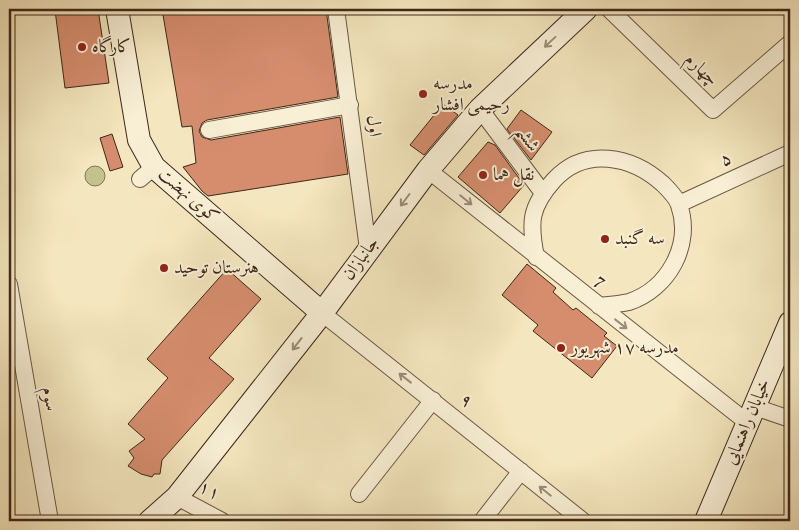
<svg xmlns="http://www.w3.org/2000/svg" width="799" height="530" font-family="Vollkorn,Amiri,serif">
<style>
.green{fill:#c4c28c;stroke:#817553}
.building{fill:#d58d6e;stroke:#3e281a}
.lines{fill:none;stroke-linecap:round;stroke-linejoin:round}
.street-casing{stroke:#6c5843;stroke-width:18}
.secondary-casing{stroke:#3e281a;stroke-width:24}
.street{stroke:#f8efd5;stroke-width:16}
.secondary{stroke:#f8efd5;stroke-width:22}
.oneway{stroke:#9b8c78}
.poi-dot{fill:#8f2418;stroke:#f8efd5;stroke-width:2}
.labels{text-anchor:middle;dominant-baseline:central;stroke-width:4;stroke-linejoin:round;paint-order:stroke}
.poi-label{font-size:18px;fill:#3e281a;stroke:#f8efd5;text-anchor:start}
.street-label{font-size:18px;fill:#3e281a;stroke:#f8efd5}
</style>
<rect width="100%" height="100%" fill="#f4e6be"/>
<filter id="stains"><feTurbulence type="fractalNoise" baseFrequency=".004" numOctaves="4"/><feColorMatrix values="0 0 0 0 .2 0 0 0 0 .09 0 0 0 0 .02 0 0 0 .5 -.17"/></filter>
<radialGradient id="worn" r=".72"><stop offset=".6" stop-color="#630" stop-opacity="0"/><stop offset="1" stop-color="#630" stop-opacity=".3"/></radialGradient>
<!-- green -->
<path class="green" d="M85 176a10 10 0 1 1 20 0a10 10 0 1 1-20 0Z"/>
<!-- building -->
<path class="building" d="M68 9H98L109 83 65 88 55 10Z
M162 9H326L338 97 207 120 202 123 199 131 202 137 211 140 340 117 348 174 208 196 202 191 183 167 196 163 192 126 182 127Z
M443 104 458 115 424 155 410 145Z
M521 110 552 132 531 160 507 129Z
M112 134 123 167 110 171 100 138Z
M488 142 495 145 524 185 500 213 458 177Z
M527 264 556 288 553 292 573 310 576 308 607 333 604 336 617 346 592 378 533 331 538 325 502 295Z
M227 269 261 299 209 358 234 379 162 460 160 474H154L152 477 141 474 128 466 134 458 129 451 145 439 128 424 168 378 147 359Z"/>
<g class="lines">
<!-- street casing -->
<g class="street-casing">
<path id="street" d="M336 9 368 249
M609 9 713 110 790 43
M480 109 543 193
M209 130 350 105
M428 170 748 423
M140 179 154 167
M679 204 790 153
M536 257C529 222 530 207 554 180 585 146 632 156 663 184 668 189 677 198 679 205 693 245 668 289 629 302 619 304 608 305 599 306
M9 284 50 521
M322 313 583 521
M755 407 790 419
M359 494 433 400
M177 497 222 521
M482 521 521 471"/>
</g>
<!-- secondary casing -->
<g class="secondary-casing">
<path id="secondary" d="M117 9 139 140 154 167 322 313
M150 521 177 497 322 313 428 170 480 109 586 9
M706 521 790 323"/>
</g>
<!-- street -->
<use href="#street" class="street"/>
<!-- secondary -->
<use href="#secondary" class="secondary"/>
</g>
<!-- one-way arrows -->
<defs><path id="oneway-shaft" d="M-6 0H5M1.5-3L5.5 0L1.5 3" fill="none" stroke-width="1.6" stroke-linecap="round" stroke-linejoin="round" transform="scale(1.25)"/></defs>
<g class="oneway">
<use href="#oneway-shaft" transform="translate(550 42) rotate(137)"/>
<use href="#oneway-shaft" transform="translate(405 200) rotate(127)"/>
<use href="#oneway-shaft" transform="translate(466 200) rotate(39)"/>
<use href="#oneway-shaft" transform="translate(621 324) rotate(38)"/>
<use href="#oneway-shaft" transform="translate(297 344) rotate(128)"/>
<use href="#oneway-shaft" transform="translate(405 378) rotate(-142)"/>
<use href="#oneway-shaft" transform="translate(545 491) rotate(-141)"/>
</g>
<!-- markers -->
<g class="poi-dot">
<circle cx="82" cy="47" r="5"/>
<circle cx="423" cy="94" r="5"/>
<circle cx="483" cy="175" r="5"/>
<circle cx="605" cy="239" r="5"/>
<circle cx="164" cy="268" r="5"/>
<circle cx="561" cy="348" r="5"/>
</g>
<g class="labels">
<!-- poi labels -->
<g class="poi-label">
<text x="92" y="47">کارگاه</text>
<text x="433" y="84">مدرسه<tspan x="433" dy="21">رحیمی افشار</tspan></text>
<text x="493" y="175">نقل هما</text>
<text x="615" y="239">سه گنبد</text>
<text x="174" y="268">هنرستان توحید</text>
<text x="571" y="348">مدرسه ۱۷ شهریور</text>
</g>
<!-- street labels -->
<g class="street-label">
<text transform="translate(701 70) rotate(44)">چهارم</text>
<text transform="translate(373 126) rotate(83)">اول</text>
<text transform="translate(527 139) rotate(54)">ششم</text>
<text transform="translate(726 160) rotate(-25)">۵</text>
<text transform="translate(188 196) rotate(41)">کوی نهضت</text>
<text transform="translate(361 259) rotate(-54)">جانبازان</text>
<text transform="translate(600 282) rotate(38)">7</text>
<text transform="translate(49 399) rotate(80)">سوم</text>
<text transform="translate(466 401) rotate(39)">۹</text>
<text transform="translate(748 422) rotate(-67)">خیابان راهنمایی</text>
<text transform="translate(209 491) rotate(28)">۱۱</text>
</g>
</g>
<!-- margin -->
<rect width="799" height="530" fill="none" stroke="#f4e6be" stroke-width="30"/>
<rect x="10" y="10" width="779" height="510" fill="none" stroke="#3e281a" stroke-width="2.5"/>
<rect x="15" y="15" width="769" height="500" fill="none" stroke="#3e281a"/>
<rect width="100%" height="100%" filter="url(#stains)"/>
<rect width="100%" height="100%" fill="url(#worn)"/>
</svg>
